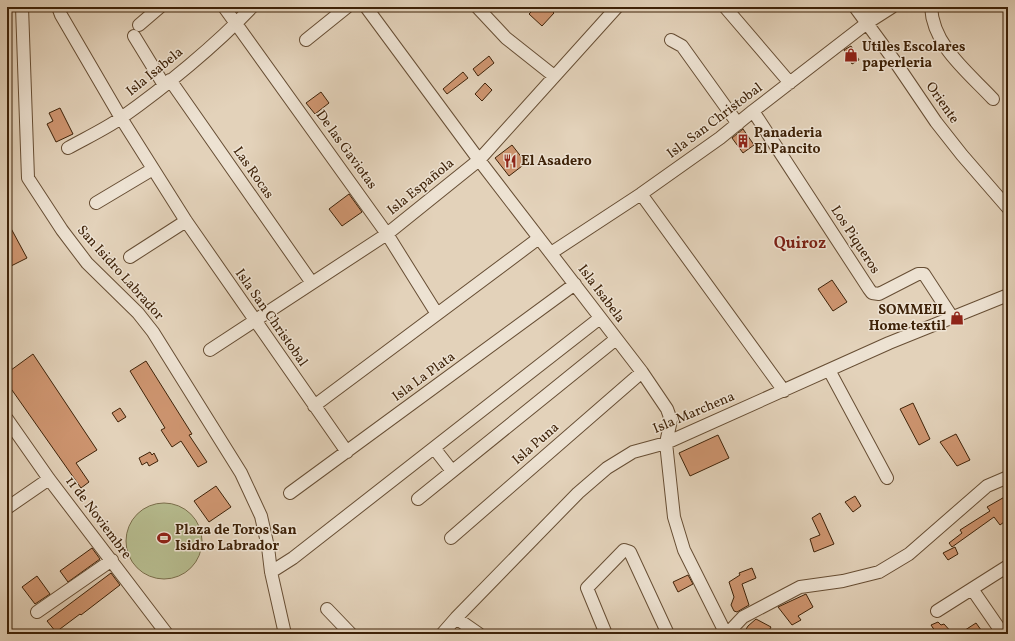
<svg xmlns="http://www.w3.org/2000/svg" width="1015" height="641" font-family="Vollkorn,serif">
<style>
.green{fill:#b6bb8e;stroke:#7a6e4b}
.building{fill:#ce9570;stroke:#3e2208}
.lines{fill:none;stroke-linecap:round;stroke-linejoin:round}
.minor-casing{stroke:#674e34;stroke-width:14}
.minor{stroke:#ede2d2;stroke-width:12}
.labels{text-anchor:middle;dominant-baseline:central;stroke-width:3;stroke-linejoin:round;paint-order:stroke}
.poi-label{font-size:14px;font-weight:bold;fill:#3e2208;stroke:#ede2d2;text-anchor:start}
.street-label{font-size:14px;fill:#3e2208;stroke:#ede2d2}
.quarter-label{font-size:16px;font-weight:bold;fill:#7a1f14;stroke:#ede2d2}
</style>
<rect width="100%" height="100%" fill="#e3d2ba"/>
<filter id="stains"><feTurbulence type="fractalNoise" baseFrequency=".005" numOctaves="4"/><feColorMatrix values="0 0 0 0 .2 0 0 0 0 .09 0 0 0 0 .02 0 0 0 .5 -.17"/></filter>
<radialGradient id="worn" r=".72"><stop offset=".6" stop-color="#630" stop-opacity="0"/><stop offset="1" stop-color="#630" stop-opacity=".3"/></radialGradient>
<!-- green -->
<path class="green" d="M126 541a38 38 0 1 1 76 0a38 38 0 1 1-76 0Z"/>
<!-- building -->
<path class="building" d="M536 7H548L554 13 542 26 529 14Z
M851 46 859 60 852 64 844 50Z
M489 56 494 63 478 76 473 69Z
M463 72 468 78 447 94 443 89Z
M485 83 492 90 482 101 475 94Z
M321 92 329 103 315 114 306 103Z
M60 108 73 134 56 142 47 124 53 121 49 113Z
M743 129 754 145 743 153 732 138Z
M512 145 526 163 509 176 495 158Z
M349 194 362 212 342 226 329 209Z
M7 221 27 258 7 268Z
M832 280 847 302 833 311 818 289Z
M33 354 97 450 76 463 89 482 81 488 7 383V373Z
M146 361 192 434 189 435 207 462 198 467 181 441 172 447 161 430 165 428 130 371Z
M913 403 930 439 919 445 900 409Z
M120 408 126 417 118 422 112 413Z
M956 434 970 460 957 466 940 442Z
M718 435 729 458 690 476 679 453Z
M150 452 152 455 154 453 158 461 149 466 147 462 142 465 139 458Z
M216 486 231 507 209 522 194 501Z
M1008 495V519L1000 525 994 517 952 547 949 543 962 533 960 530 990 511 987 507Z
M855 496 861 506 853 512 845 502Z
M820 513 834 544 814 552 810 539 820 535 812 518Z
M955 547 958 554 948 560 943 553Z
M92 548 100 559 68 582 60 571Z
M752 568 756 578 742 584 749 605 737 612 734 611 731 605 734 597 729 582 740 575 739 573Z
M111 573 120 585 81 615 80 614 56 632 47 621Z
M688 575 693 584 678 592 673 582Z
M37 576 50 594 35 604 22 587Z
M806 594 813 607 798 616 801 620 792 625 778 607Z
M756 619 771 627 767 634H743L748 626Z
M938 622 941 625 944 624 953 634H937L931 625Z
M976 623 984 634H959Z"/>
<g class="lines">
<!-- minor casing -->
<g class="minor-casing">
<path id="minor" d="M22 7 28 178 62 230 87 263 138 313 153 332 241 473 261 516 268 547 271 572 285 634
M58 7 61 15 121 118 186 221 347 452
M224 7 387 234 437 314
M366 7 479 160 642 372 667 409 671 420 666 443 674 517 684 550 726 634
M477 7 506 38 554 76
M725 7 790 83
M855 7 896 63 936 122 962 155 1008 208
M931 7C933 46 968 72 993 99
M867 23 869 7
M139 25 160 7
M134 36 164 85
M306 40 347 7
M671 40 682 46 738 124
M170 80 312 283
M753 111 869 289 872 293 879 294 918 274H924L952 317
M68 148C86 138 105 129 121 118 165 87 216 45 252 7
M641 194 784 391
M96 203 153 169
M551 253 641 194 720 138 753 111 867 23 892 7
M130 257 186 221
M210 350 387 234 479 160 617 7
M829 370 887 478
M314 406 539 238
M7 419 49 479 167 634
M434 448 452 471
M290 493 575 284
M418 499 616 339
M7 508 49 479
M451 538 642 372
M271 572 293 558 600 318
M972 589 1003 634
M327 609 351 634
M937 611 1008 566
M37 612 112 560
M456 618 479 634
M442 634 456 618 578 493 607 468 633 452 666 443 889 343 1008 295
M606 634 587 588 624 550 630 552 668 634
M727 634 743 617 800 587 843 581 879 572 909 554 987 486 1008 477"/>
</g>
<!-- minor -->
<use href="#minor" class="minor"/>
</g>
<!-- icons -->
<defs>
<g id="shop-bare" transform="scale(1.08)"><path d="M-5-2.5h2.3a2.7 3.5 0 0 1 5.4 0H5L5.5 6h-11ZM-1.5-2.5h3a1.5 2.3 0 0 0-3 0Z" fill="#8f2418" stroke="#ede2d2" stroke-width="2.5" paint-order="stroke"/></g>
<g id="building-bare" transform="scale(1.08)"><path d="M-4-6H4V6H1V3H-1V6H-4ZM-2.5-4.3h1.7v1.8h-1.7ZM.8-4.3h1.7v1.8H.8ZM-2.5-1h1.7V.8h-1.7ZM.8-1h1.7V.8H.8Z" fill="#8f2418" stroke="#ede2d2" stroke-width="2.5" paint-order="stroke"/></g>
<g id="restaurant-bare" transform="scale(1.08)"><path d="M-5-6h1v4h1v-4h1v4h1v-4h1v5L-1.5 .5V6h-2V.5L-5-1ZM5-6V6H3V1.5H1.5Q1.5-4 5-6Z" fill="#8f2418" stroke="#ede2d2" stroke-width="2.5" paint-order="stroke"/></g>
<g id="stadium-bare" transform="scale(1.08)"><path d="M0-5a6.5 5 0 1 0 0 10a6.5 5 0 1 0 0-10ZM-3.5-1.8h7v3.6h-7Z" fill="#8f2418" stroke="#ede2d2" stroke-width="2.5" paint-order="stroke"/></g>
</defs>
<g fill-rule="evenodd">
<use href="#shop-bare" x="851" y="55"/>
<use href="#building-bare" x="743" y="141"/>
<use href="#restaurant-bare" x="510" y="161"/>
<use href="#shop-bare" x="957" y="318"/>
<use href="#stadium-bare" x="164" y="538"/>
</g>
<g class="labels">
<!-- poi labels -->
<g class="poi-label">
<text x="862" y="47">Utiles Escolares<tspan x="862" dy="16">paperleria</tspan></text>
<text x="754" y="133">Panaderia<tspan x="754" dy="16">El Pancito</tspan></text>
<text x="521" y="161">El Asadero</text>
<text x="946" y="310" text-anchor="end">SOMMEIL<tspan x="946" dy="16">Home textil</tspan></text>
<text x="175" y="530">Plaza de Toros San<tspan x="175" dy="16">Isidro Labrador</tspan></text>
</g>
<!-- street labels -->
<g class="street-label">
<text transform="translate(155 72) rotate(-39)">Isla Isabela</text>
<text transform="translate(942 103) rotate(55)">Oriente</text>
<text transform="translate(715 121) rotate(-37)">Isla San Christobal</text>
<text transform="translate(346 150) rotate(54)">De las Gaviotas</text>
<text transform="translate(253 173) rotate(55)">Las Rocas</text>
<text transform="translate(421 187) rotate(-39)">Isla Española</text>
<text transform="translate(855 240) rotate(57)">Los Piqueros</text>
<text transform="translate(120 273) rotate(48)">San Isidro Labrador</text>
<text transform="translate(601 294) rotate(53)">Isla Isabela</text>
<text transform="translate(271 318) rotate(55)">Isla San Christobal</text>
<text transform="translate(424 377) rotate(-36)">Isla La Plata</text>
<text transform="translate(694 413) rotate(-23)">Isla Marchena</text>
<text transform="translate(536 444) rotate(-41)">Isla Puna</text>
<text transform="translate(98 518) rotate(53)">11 de Noviembre</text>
</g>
<!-- quarter labels -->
<g class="quarter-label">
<text x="800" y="244">Quiroz</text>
</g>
</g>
<!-- margin -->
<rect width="1015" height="641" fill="none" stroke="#e3d2ba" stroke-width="24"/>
<rect x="8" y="8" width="999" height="625" fill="none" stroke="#3e2208" stroke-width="2"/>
<rect x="12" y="12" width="991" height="617" fill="none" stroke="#3e2208"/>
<rect width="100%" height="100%" filter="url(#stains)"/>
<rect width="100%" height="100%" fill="url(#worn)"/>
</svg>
